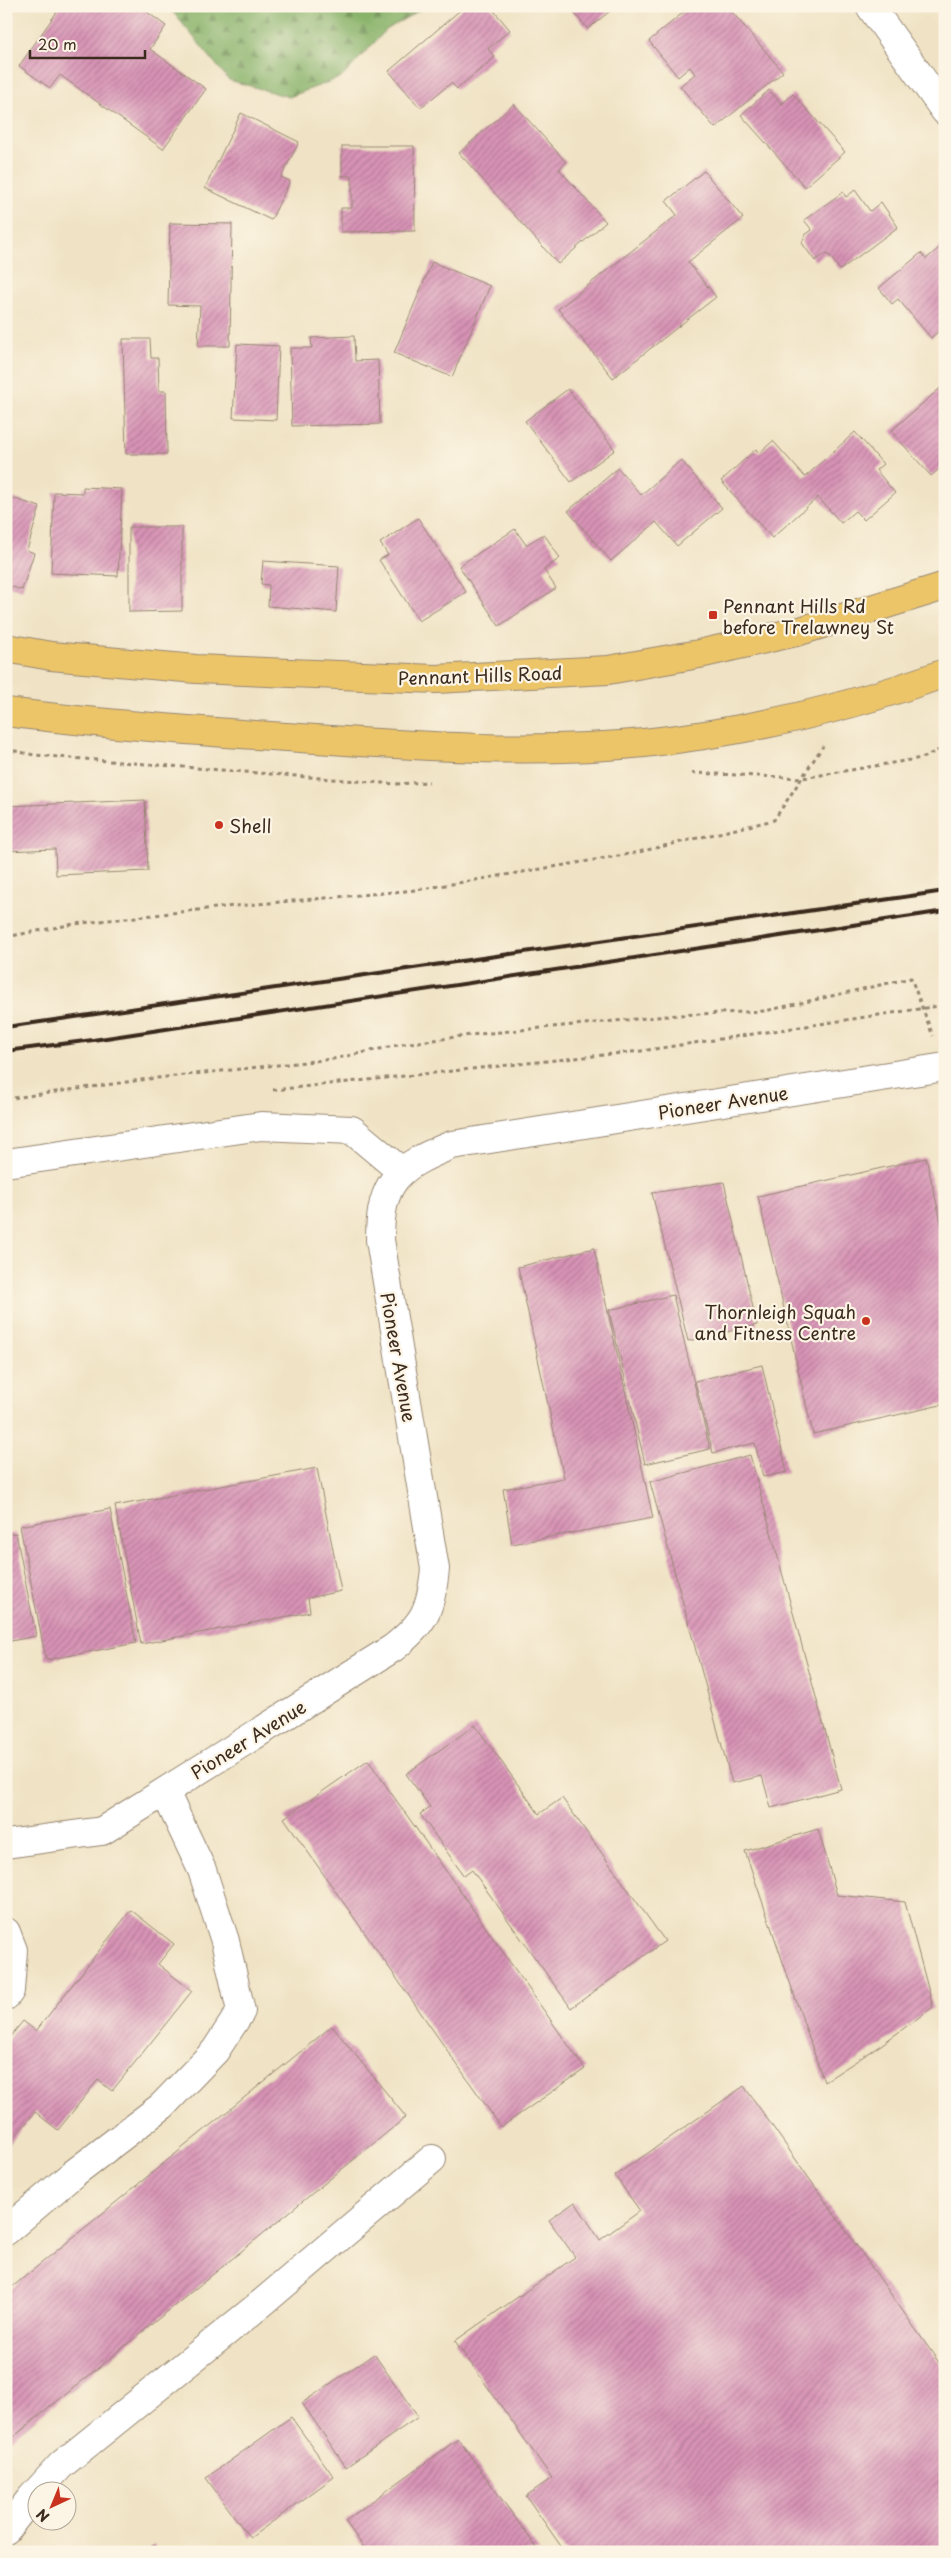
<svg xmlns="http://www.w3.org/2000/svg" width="951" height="2558" font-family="'Playpen Sans',sans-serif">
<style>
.forest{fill:url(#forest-firs);stroke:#626e44}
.building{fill:url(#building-hatch)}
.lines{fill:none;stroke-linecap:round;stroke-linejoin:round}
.minor-casing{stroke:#968672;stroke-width:30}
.highway-casing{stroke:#968672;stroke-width:30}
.path{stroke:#968672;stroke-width:3;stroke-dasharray:4 4;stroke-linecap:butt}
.minor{stroke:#fff;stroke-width:28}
.highway{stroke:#edc569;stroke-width:28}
.rail{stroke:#3b2a1e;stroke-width:4}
.poi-dot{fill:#c8321e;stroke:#fcf5e5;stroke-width:2}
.labels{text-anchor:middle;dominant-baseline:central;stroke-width:4.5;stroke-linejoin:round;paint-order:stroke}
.poi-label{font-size:18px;fill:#3b2a1e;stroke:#fcf5e5;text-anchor:start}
.street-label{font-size:18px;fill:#3b2a1e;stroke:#fcf5e5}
</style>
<defs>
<pattern id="forest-firs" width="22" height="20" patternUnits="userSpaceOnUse" patternTransform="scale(1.25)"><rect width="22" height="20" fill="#89b36b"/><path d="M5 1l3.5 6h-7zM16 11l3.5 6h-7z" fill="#719257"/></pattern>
<pattern id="building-hatch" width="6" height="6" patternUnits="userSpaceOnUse" patternTransform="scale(1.25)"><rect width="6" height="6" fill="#d893b6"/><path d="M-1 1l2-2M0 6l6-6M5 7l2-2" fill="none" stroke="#b07893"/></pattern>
</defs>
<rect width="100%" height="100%" fill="#fcf5e5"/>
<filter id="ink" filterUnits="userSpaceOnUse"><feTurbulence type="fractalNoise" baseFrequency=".02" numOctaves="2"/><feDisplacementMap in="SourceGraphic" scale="10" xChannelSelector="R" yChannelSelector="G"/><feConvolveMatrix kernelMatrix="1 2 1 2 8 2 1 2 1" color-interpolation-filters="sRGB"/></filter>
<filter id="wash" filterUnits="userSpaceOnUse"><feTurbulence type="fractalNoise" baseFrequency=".0096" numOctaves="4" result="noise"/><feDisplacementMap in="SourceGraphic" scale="20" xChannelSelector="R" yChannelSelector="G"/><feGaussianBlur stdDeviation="1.12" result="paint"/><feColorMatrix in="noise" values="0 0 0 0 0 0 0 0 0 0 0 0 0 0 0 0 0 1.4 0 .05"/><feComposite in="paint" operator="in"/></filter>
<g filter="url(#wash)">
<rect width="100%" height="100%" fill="#f0e3c5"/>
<!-- forest -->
<path class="forest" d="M168 6H426L386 30 342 77 289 97 229 80Z"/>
<g id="blocks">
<!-- building -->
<path class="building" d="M61 6H139L166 26 150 49 206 89 163 149 60 75 50 88 19 66Z
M465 6H490L510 30 488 49 495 57 457 89 451 83 420 108 389 71Z
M568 6H616L588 29Z
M691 6H727L783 72 715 128 680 86 695 74 690 67 678 77 649 41Z
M769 90 782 104 793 94 845 152 805 187 741 115Z
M514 104 566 162 559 169 606 222 558 264 459 153Z
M241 113 299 142 281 177 290 181 271 220 205 188Z
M342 146H414L415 231 341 232V208H352V176H342Z
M704 171 743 218 688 262 716 297 613 378 558 309 677 215 666 201Z
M855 190 870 211 881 202 898 227 840 270 829 255 825 254 815 261 802 243 805 235 812 230 804 220 843 192 846 197Z
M170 223 232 224 230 346H198L200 306 168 305Z
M945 243V326L931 338 898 299 892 304 879 288 921 253 926 259Z
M432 262 490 286 452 377 394 353Z
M354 336 355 361 378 360 380 424 292 426 290 348H312L311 338Z
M123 339H150L151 358H158L159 391H166L167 454H126Z
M237 344 279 346 276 420 233 418Z
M945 384V464L931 476 891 431Z
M568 389 615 450 571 482 525 421Z
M855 432 883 464 876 470 895 493 864 520 855 511 841 523 818 497 772 538 721 481 756 449 759 453 773 441 805 477Z
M681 460 722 508 677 546 656 522 611 561 568 511 618 468 641 495Z
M83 487 122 489 118 576 51 573 54 492 83 493Z
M6 496 40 507 27 550 34 553 22 590 6 585Z
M418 518 466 592 419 621 379 560 388 555 380 543Z
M129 527H182V611L129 612Z
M515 529 526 545 544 534 560 558 544 570 556 588 499 626 459 566Z
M263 561 339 566 336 612 268 606 269 585 261 584Z
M145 800 148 871 56 875 55 849 6 851V806Z
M926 1158 945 1239V1404L813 1434 758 1196Z
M724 1182 757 1325 688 1341 652 1193Z
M594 1248 653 1518 512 1544 503 1489 564 1478 518 1267Z
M673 1295 710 1449 645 1464 609 1310Z
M762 1365 787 1472 763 1477 755 1443 713 1453 695 1381Z
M750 1455 841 1789 771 1808 762 1776 732 1783 650 1482Z
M317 1468 341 1591 308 1598 310 1612 141 1644 115 1506Z
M110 1509 136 1643 46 1660 20 1526Z
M16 1533 36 1636 6 1642V1535Z
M475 1725 539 1814 562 1798 665 1941 571 2008 472 1870 464 1876 420 1814 430 1807 406 1774Z
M368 1760 585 2069 501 2127 284 1818Z
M818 1829 837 1895 905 1902 933 2007 881 2045 824 2082 745 1851Z
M131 1910 174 1944 158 1964 192 1991 112 2091 98 2080 58 2130 35 2112 6 2148V2042L23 2021 36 2031Z
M332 2026 406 2117 6 2443V2292Z
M744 2086 945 2371V2552H565L526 2496 552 2478 455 2341 575 2257 549 2220 575 2202 600 2240 640 2211 615 2176Z
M374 2354 418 2417 346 2467 302 2403Z
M291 2417 334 2477 250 2538 206 2478Z
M458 2439 540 2552H367L345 2521Z
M154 2545 158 2552H144Z"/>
</g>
</g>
<g filter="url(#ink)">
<use href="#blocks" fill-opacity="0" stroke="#968672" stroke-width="1"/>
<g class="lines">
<!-- minor casing -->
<g class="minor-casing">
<path id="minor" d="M870 6 945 111
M6 1163 261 1126 352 1130 401 1171
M6 1844 102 1831 393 1648C425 1623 431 1609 435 1569L380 1240C380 1180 399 1166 452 1145L945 1067
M6 1932 13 1950 10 1991 6 1996
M6 2231 73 2174 162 2106 215 2051 241 2011 225 1941 202 1870 165 1792
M6 2530 31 2498 61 2465 262 2303 432 2159"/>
</g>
<!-- highway casing -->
<g class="highway-casing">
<path id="highway" d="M6 648 51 656 196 669 436 679 608 670 699 654 800 631 945 586
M6 712C99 724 193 731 286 737 404 745 526 755 644 743 745 732 849 708 945 673"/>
</g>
<!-- path -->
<path class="path" d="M6 749 34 755 395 784 429 782
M692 773 803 778 922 758 945 747
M6 937 74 924 224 907 416 890 630 854 774 820 823 746
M273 1090 641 1051 945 1005
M6 1099 148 1079 333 1059 403 1044 479 1034 678 1015 765 1011 911 978 933 1036"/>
<!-- minor -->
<use href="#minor" class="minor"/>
<!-- highway -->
<use href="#highway" class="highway"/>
<!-- rail -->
<path class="rail" d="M6 1027 945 891
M6 1051 93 1040 945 911"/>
</g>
</g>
<!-- markers -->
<g class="poi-dot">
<rect x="708" y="610" width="10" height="10" rx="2.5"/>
<circle cx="219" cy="825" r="5"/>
<circle cx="866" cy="1321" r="5"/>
</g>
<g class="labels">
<!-- poi labels -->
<g class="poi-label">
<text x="723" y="605">Pennant Hills Rd<tspan x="723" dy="21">before Trelawney St</tspan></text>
<text x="229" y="825">Shell</text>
<text x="856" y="1311" text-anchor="end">Thornleigh Squah<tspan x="856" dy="21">and Fitness Centre</tspan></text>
</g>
<!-- street labels -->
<g class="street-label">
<text transform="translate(480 675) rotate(-2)">Pennant Hills Road</text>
<text transform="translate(723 1102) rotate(-9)">Pioneer Avenue</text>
<text transform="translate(399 1357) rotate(80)">Pioneer Avenue</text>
<text transform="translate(248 1739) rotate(-32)">Pioneer Avenue</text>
</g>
</g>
<!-- margin -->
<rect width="951" height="2558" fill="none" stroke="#fcf5e5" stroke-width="25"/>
<!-- north arrow -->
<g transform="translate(52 2506) rotate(224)"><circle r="24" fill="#fcf5e5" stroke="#afa495"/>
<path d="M0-4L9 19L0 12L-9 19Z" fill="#c8321e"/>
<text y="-8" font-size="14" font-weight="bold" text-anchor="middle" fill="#3b2a1e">N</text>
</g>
<!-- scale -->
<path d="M30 50v8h115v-8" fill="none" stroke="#3b2a1e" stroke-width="2.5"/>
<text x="38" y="50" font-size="15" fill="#3b2a1e" stroke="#fcf5e5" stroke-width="4" paint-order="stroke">20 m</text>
</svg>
